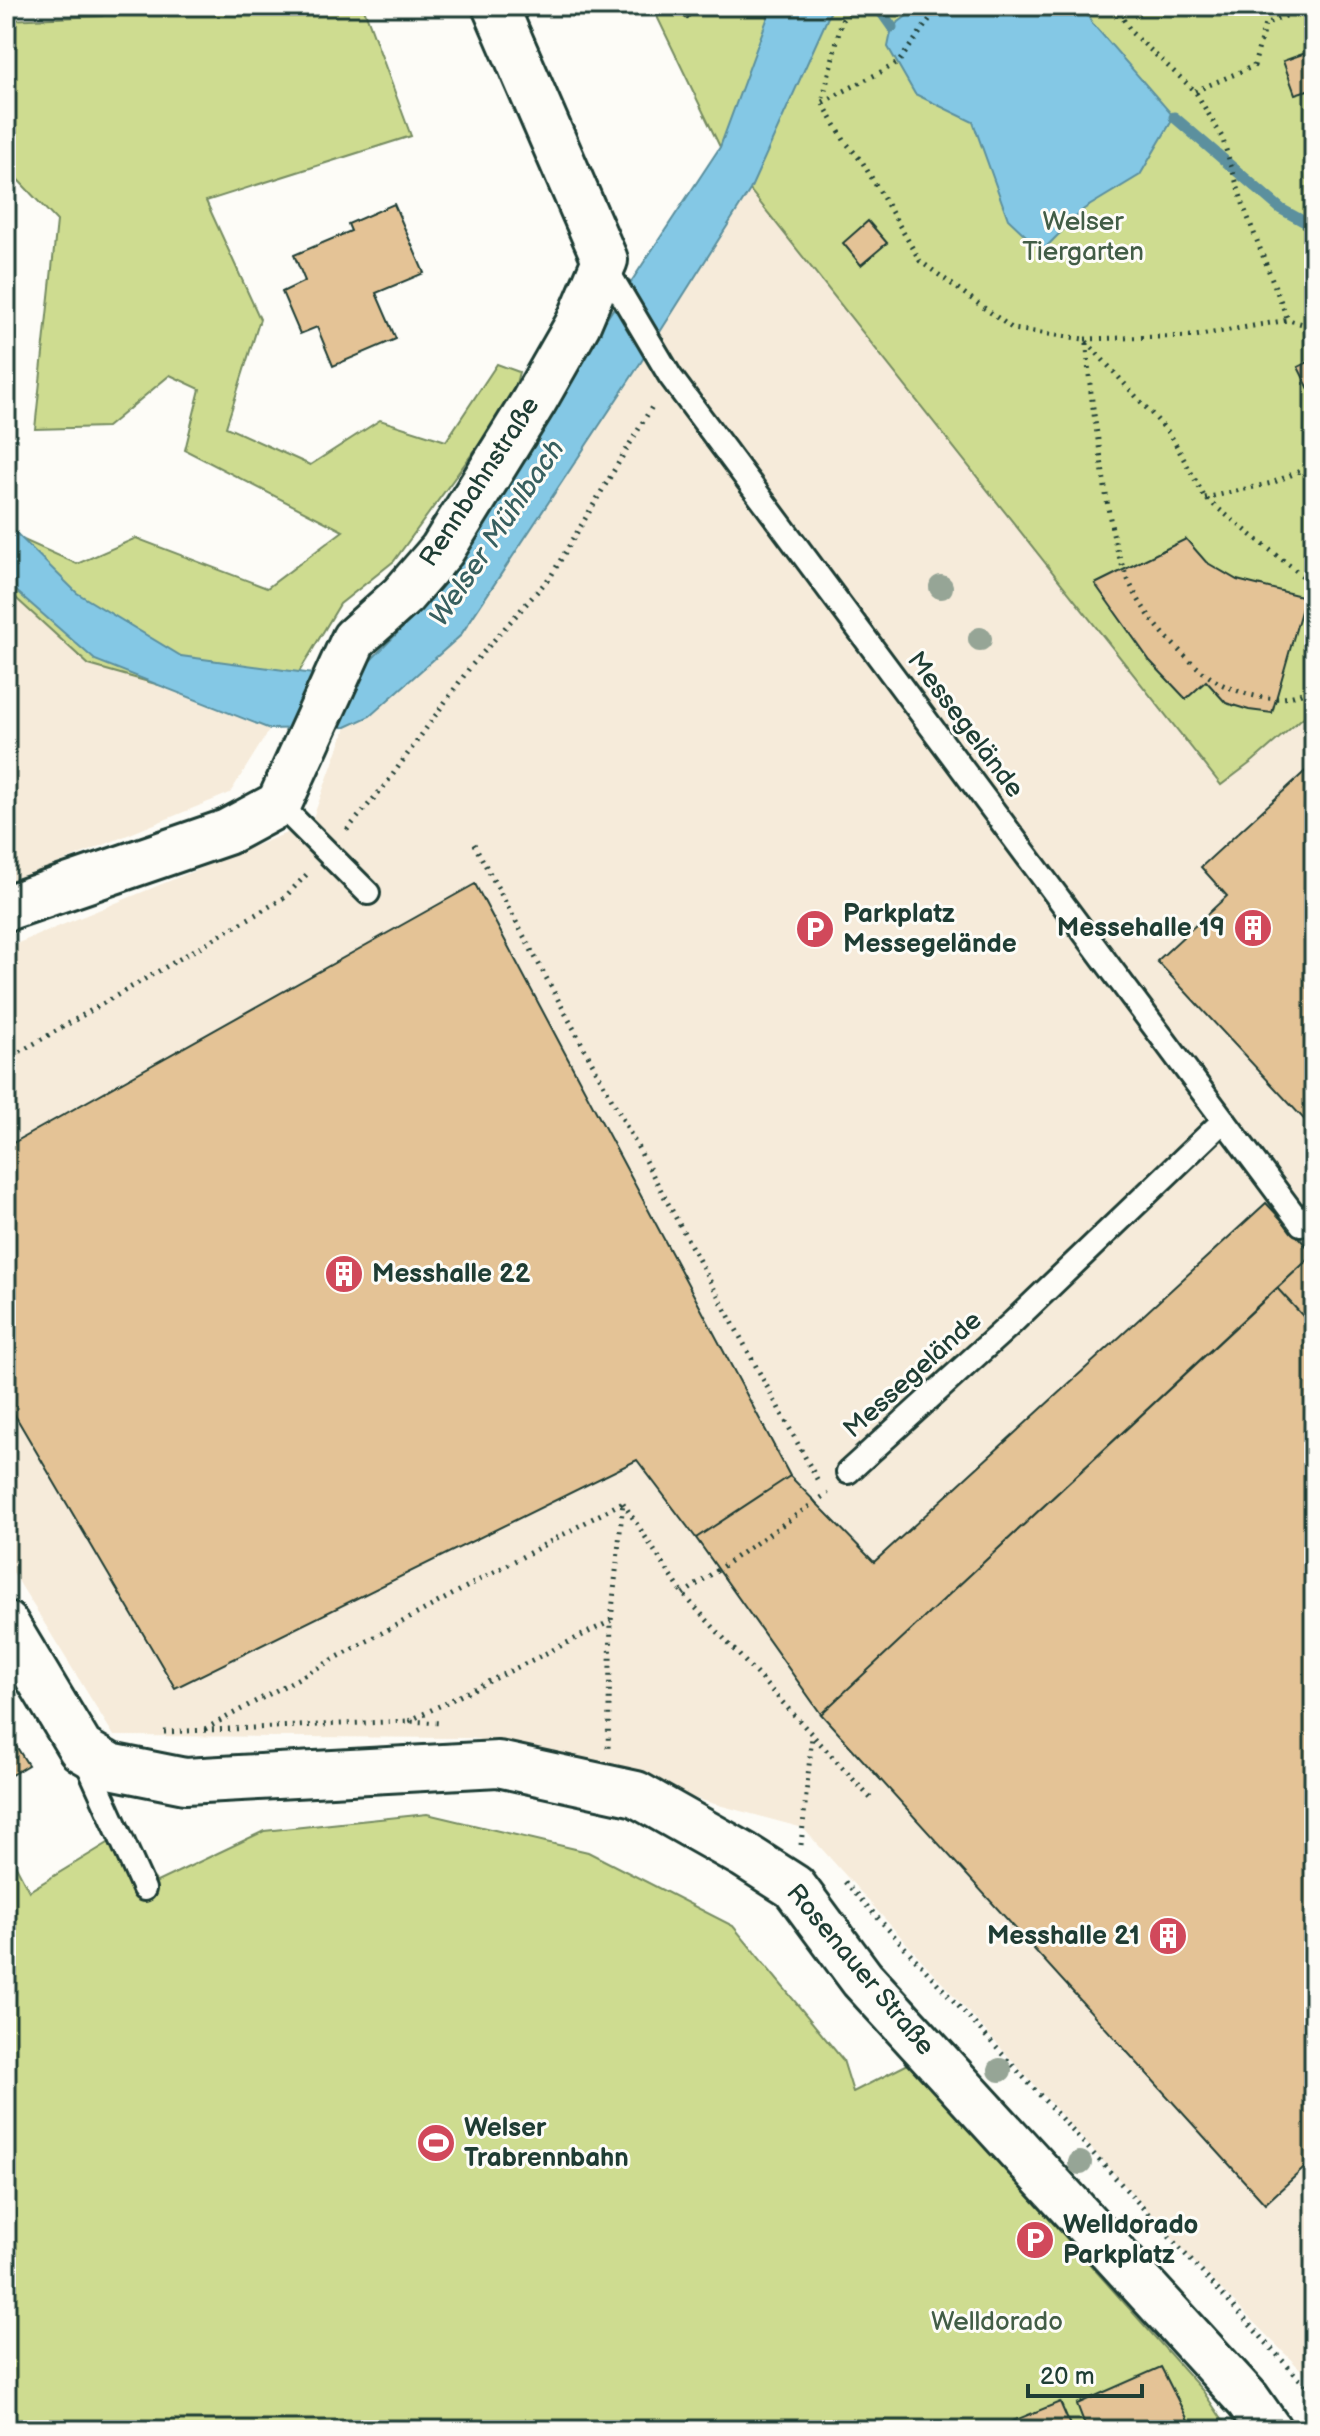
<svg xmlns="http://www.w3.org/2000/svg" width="1320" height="2436" font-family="'Balsamiq Sans',sans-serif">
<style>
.built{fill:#f6ebda}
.green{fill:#cedc90;stroke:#768c62;stroke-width:2}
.water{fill:#84c8e5;stroke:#5c909e;stroke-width:2}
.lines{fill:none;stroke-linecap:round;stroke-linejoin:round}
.stream{stroke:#5c909e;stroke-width:11}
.building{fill:#e4c396;stroke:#1f3d34;stroke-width:2}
.service-casing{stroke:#1f3d34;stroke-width:28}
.minor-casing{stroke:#1f3d34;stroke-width:50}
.path{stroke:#1f3d34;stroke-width:5;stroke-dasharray:2 6;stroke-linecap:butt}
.service{stroke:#fdfcf7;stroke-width:22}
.minor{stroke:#fdfcf7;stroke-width:44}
.tree{fill:#96a596}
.labels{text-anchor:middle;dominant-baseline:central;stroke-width:6;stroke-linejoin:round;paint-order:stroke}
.park-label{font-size:26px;fill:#425d46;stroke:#fdfcf7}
.street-label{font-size:26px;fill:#1f3d34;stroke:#fdfcf7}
.poi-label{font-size:26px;font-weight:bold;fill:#1f3d34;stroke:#fdfcf7;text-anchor:start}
.water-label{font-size:28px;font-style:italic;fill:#386060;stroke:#fdfcf7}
</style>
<rect width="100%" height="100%" fill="#fdfcf7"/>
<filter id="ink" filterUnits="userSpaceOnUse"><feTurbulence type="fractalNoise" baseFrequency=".0125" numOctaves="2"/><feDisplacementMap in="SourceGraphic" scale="16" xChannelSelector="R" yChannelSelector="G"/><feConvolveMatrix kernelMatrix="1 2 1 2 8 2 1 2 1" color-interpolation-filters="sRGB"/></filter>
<g filter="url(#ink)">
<!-- built -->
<path class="built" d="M750 190 1220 785 1253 761 1314 708V2383L1188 2256 803 1828 472 1738 114 1736 6 1561V948L311 823 346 727 370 716 634 373Z
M6 582 95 660 270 729 230 793 6 885Z"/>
<!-- green -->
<path class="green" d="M119 6H363L411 136 206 201 260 319 226 427 310 465 380 420 446 441 497 364 519 372 512 399 394 561 340 604 272 717 89 665 6 589V532L77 564 136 538 267 588 343 531 185 450 200 389 170 375 107 427 35 429 57 221 6 167V20L102 16Z
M652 6H1314V708L1253 761 1221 785 750 190 720 147Z
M427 1814 588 1852 733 1926 843 2060 853 2092 910 2063 1203 2391 1229 2430H6V1847L29 1891 118 1837 157 1882 264 1831Z"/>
<!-- water -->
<path class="water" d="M772 6H833L750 190 634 373 460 636 370 716 346 727 270 729 95 660 6 582V523L77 593 181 656 321 675 365 666 430 600 594 338 720 147Z
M920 6H1082L1092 23 1174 117 1140 175 1084 209 1042 251 1008 219 973 122 915 94 888 47 892 27Z"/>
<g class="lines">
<!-- stream -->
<path class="stream" d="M882 13 892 27
M1174 117 1281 209 1314 227"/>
</g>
<!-- building -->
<path class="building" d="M671 6H697L687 19Z
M1314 50V88L1295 94 1283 61Z
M394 204 424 273 376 293 396 339 333 366 317 327 300 334 282 292 305 281 294 255 351 231 348 224Z
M868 221 887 243 861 265 843 243Z
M1314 359V399L1298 367Z
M1186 539 1206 562 1237 580 1305 597 1272 713 1249 710 1226 703 1206 681 1186 699 1150 661 1095 584Z
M1314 763V1130L1157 961 1227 896 1201 867Z
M475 884 790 1476 696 1538 637 1460 175 1688 6 1400V1147Z
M1266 1203 1314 1254 821 1714 696 1538 790 1476 874 1562Z
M1314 1254V1328L1277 1288Z
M1277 1288 1314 1328V2159L1265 2204 821 1714Z
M6 1730 28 1765 6 1778Z
M1161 2367 1193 2430H1087L1077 2404Z
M1060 2402 1072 2430H991Z"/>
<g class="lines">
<!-- service casing -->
<g class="service-casing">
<path id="service" d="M606 262 613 280 670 376 1301 1224 1314 1211
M279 804 368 893
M848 1472 1012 1323 1224 1120
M85 1758 144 1889"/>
</g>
<!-- minor casing -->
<g class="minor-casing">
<path id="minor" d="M6 908 227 832 279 804 354 639 403 595 442 550 534 401 578 324 605 260 495 6
M6 1624 81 1749 110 1766 185 1781 498 1764 636 1794 744 1855 794 1887 862 1979 1248 2400 1269 2430"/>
</g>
<!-- path -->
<path class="path" d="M853 6 842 20 822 102 844 140 863 163 920 261 1013 329 1084 339 1170 434 1205 498 1314 585
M1115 6 1132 33 1195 91 1222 137 1245 210 1288 320
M1195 91 1254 66 1265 24 1307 8H1314
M823 102 898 63 934 13 935 6
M1085 339 1195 336 1288 320 1314 327
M1087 343C1088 380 1094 415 1100 452 1112 536 1115 587 1179 650 1195 666 1212 682 1233 689 1261 700 1288 704 1314 686
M1205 498 1272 483 1314 465
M347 830 386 784 471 666 551 576 653 405
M474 844 818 1481
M6 1060 284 898 308 873
M623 1503 683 1594 874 1802
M683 1594 828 1493
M409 1721 611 1621
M205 1729 623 1502 611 1621 608 1748
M164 1732 408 1721 442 1723
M801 1845 812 1736
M845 1882 1314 2395"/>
<!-- service -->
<use href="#service" class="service"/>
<!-- minor -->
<use href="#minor" class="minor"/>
</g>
<!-- trees -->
<g class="tree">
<circle cx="941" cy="587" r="12"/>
<circle cx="980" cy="639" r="12"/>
<circle cx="1000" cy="2070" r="12"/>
<circle cx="1080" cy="2163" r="12"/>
</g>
</g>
<!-- icons -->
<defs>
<g id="building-disc" transform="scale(2)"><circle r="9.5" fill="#d1495b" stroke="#fdfcf7"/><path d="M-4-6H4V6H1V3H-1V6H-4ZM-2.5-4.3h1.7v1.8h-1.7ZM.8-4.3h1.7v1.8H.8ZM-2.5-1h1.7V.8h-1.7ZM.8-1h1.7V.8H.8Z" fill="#fff"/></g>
<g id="parking-disc" transform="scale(2)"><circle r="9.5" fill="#d1495b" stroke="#fdfcf7"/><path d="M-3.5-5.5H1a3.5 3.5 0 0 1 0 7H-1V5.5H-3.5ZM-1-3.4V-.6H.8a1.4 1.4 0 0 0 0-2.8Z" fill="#fff"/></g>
<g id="stadium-disc" transform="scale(2)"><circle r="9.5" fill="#d1495b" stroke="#fdfcf7"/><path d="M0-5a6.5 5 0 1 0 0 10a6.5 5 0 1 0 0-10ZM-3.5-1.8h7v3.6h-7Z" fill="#fff"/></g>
</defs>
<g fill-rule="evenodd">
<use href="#building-disc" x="1253" y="928"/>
<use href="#parking-disc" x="815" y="929"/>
<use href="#building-disc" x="344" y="1274"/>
<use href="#building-disc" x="1168" y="1936"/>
<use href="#stadium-disc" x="436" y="2143"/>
<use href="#parking-disc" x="1035" y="2240"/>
</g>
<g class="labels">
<!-- park labels -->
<g class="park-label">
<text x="1083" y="222">Welser<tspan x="1083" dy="30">Tiergarten</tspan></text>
<text x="997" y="2322">Welldorado</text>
</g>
<!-- street labels -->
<g class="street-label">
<text transform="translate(480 482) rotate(-57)">Rennbahnstraße</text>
<text transform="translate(965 725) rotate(53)">Messegelände</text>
<text transform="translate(913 1375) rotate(-42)">Messegelände</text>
<text transform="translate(860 1970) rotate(50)">Rosenauer Straße</text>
</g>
<!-- poi labels -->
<g class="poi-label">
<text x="843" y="914">Parkplatz<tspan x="843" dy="30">Messegelände</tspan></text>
<text x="1225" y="928" text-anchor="end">Messehalle 19</text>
<text x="372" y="1274">Messhalle 22</text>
<text x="1140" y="1936" text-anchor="end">Messhalle 21</text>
<text x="464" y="2128">Welser<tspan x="464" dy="30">Trabrennbahn</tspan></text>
<text x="1063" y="2225">Welldorado<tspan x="1063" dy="30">Parkplatz</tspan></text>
</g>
<!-- water labels -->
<g class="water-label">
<text transform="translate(497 533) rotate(-56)">Welser Mühlbach</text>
</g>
</g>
<!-- margin -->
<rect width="1320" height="2436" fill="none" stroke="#fdfcf7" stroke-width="32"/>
<rect x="16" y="16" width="1288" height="2404" fill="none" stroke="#1f3d34" stroke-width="3" filter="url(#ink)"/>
<!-- scale -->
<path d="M1028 2384v12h114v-12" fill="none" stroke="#1f3d34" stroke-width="4"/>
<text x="1040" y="2384" font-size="24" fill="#1f3d34" stroke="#fdfcf7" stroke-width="6" paint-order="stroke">20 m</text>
</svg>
